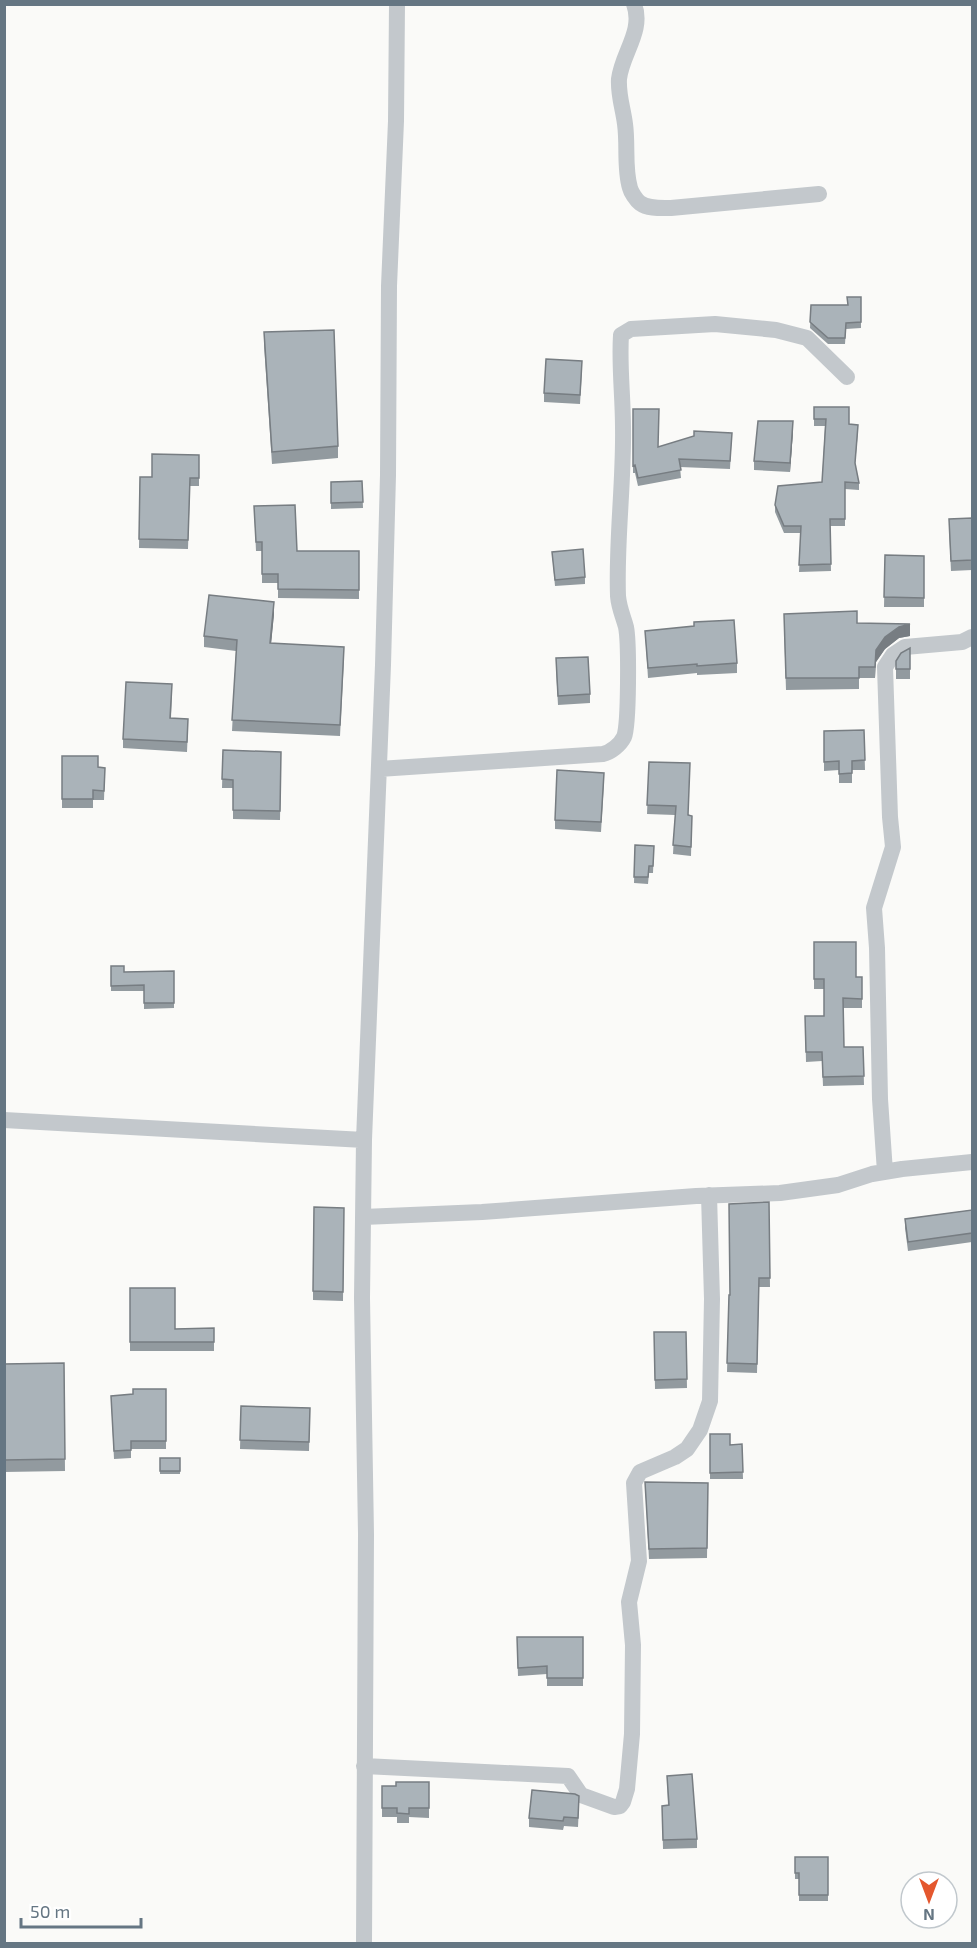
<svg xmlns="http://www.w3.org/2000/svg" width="977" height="1948" font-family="'Exo 2',sans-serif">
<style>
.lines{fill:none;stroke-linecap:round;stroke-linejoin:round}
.minor{stroke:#c3c8cc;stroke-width:16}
.wall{fill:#929a9f}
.shaded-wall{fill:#777d82}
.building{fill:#aab3b9;stroke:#777d82;stroke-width:1.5}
</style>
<rect width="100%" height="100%" fill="#fafaf8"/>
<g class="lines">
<!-- minor -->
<path class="minor" d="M634 4C644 31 622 53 619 79 618 95 623 108 625 124 628 145 624 168 630 188 631 192 636 200 640 203 648 209 661 208 671 208L819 194
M379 769 603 754C611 752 620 745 624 737 629 725 629 642 626 627 623 616 619 608 618 596 616 540 624 483 623 427 623 396 619 366 621 335L631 329 715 324 776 330 807 338 847 377
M4 1120 364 1140
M885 1172 880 1099 877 948 874 908 893 847 890 817 885 667 893 655 905 647 962 642 972 637
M363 1217 482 1212 696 1196 780 1193 838 1185 872 1174 902 1169 972 1162
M364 1766 568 1776 581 1795 614 1807 620 1806 623 1802 627 1789 632 1734 633 1645 629 1602 639 1561 634 1483 640 1472 675 1457 687 1449 700 1430 710 1401 712 1299 709 1195
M364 1944 366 1534 362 1298 364 1140 383 665 388 475 389 286 396 121 397 4"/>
</g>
<!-- wall -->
<path class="wall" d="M861 297V328L846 329 845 344H828L810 328 811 305H847Z
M264 332 338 446V458L272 464 264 345Z
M582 370 580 404 544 402V393Z
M814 407 849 424 858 432 855 465 859 483V490L845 489V526H830L831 571 799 572 801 533H784L775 512V505L822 482 825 426H814Z
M633 409 658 447 732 433 730 469 680 467 681 478 638 486 635 473H633Z
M793 431 790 472 754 470V461Z
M199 455V486H190L188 549 139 548 140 477H152Z
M362 481 363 508 331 509V482Z
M254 506 297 551H359V599L278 598V583H262V551H256Z
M972 518V570L951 571 949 529Z
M552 552 585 577V584L555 586Z
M885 555 924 556V607H884Z
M274 614 271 643 344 659 340 736 232 731 236 651 204 647V636Z
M857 623 910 636 899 638 885 649 876 662 875 678H859V689L786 690 784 626Z
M645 631 737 663V673L697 675V673L648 678Z
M910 648V679H896V661Z
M556 668 590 694V703L558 705Z
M172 693 171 718 188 728 187 752 123 748V739Z
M864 730 865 770H852V783H839V770L824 771V731Z
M223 750 281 752 280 820 233 819V788H222Z
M62 756 98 767 105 768 104 800H93V808H62Z
M649 762 689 815 692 816 691 856 673 854 675 815 647 814Z
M604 782 601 832 555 829V820Z
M635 845 654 846 653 873H649L648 884 634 883Z
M814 942 856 977H862V1008H843L844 1047H863L864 1085 823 1086 822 1061 806 1062 805 1016H824V989H814Z
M111 966 124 972 174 971V1008L144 1009V991H111Z
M769 1202 770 1287H759L757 1373 727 1372 729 1295H730Z
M344 1208 343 1301 313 1300V1291Z
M972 1210V1242L908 1251 905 1228V1219Z
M130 1288 175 1329 214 1328V1351H130Z
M654 1332H686L687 1388 655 1389Z
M64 1363 65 1471 4 1472V1364Z
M166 1389V1449H131V1458L114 1459 111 1396 133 1394Z
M241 1406 310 1408 309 1451 240 1449Z
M710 1434 730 1445 742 1444 743 1479H710Z
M160 1458H180V1474H160Z
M645 1482 708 1483 707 1558 649 1559Z
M583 1637V1686H547V1674L518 1676 517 1645Z
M667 1776 697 1839V1848L663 1849 662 1806H668Z
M429 1782V1818L409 1817V1823H397V1817H382V1786H396Z
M579 1806 578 1827 564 1826 563 1830 529 1827V1818Z
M795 1857H828V1901H799V1879H795Z"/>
<!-- shaded-wall -->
<path class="shaded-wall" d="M793 421V431L790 472V463Z
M274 602V614L270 655V643Z
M910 624V636L899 638 885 649 876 662 875 678 876 650 885 637 899 627Z"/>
<!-- building -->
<path class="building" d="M847 297H861V322L846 323 845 338H828L810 322 811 305H848Z
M334 330 338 446 272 452 264 332Z
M546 359 582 361 580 395 544 393Z
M814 407H849V424L858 425 855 463 859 483 845 482V519H830L831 564 799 565 801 526H784L775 505 778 486 822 482 826 419H814Z
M633 409H659L658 447 694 436V431L732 433 730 461 679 459 681 470 638 478 635 465 633 466Z
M758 421H793L790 463 754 461Z
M152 454 199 455V478H190L188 540 139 539 140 477H152Z
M362 481 363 502 331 503V482Z
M295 505 297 551H359V590L278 589V574H262V542H256L254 506Z
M972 518V560L951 561 949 519Z
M583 549 585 577 555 580 552 552Z
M885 555 924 556V598L884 597Z
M209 595 274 602 270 643 344 647 340 725 232 720 237 640 204 636Z
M857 611V623L910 624 899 627 885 637 876 650 875 667H859V678H786L784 614Z
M734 620 737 663 697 666V664L648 668 645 631 694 626V622Z
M910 648V669H896V661L901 653Z
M588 657 590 694 558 696 556 658Z
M126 682 172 684 170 718 188 719 187 742 123 739Z
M864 730 865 760 852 761V773L839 774V761L824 762V731Z
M223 750 281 752 280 811 233 810V780L222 779Z
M62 756H98V767L105 768 104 791 93 790V799H62Z
M649 762 690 763 688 815 692 816 691 847 673 845 676 806 647 805Z
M557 770 604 773 601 822 555 820Z
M635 845 654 846 653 866H649L648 877H634Z
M814 942H856V977H862V999L843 998 844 1047H863L864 1076 823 1077 822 1052H806L805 1016H824V979H814Z
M111 966H124V972L174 971V1003H144V985L111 986Z
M769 1202 770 1278H759L757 1364 727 1363 729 1295H730L729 1204Z
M314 1207 344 1208 343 1292 313 1291Z
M972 1210V1233L908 1242 905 1219Z
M130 1288H175V1329L214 1328V1342H130Z
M654 1332H686L687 1379 655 1380Z
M64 1363 65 1459 4 1460V1364Z
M133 1389H166V1441H131V1450L114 1451 111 1396 133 1394Z
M241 1406 310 1408 309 1442 240 1440Z
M710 1434H730V1445L742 1444 743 1472 710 1473Z
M160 1458H180V1471H160Z
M645 1482 708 1483 707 1548 649 1549Z
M517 1637H583V1678H547V1666L518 1668Z
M692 1774 697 1839 663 1840 662 1806 669 1805 667 1776Z
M396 1782H429V1808H409V1814L397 1813V1808H382V1786H396Z
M532 1790 575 1794 579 1796 578 1818 564 1817 563 1821 529 1818Z
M795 1857H828V1895H799V1873H795Z"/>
<!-- border -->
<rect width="977" height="1948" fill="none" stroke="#657683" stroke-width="12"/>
<!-- north arrow -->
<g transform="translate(929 1900) rotate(180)"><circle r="28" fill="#ffffff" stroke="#c1c8cd" stroke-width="1.5"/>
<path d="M0-4.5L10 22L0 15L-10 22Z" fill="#e4572e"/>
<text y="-9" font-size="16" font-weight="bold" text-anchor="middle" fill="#657683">N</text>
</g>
<!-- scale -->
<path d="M21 1918v9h120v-9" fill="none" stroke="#657683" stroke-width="3"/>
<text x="30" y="1918" font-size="18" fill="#657683" stroke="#ffffff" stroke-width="4.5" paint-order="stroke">50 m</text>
</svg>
